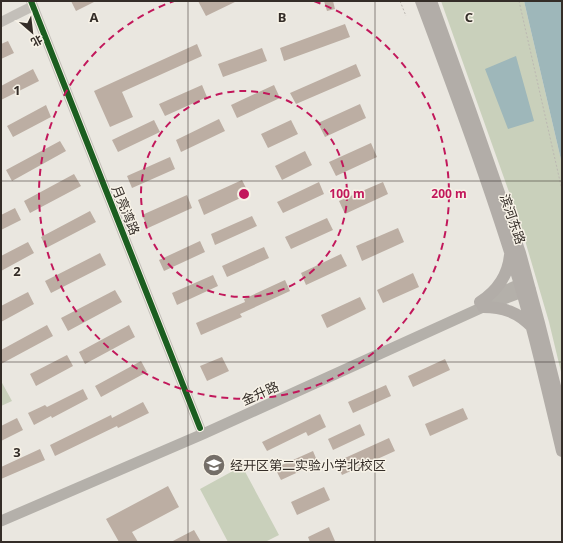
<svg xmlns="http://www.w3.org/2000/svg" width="563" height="543" font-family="'Noto Sans','Noto Sans SC',sans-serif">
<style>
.green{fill:#c9d0bb}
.water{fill:#9eb7ba}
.building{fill:#bcaea3}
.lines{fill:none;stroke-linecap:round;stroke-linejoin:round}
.path{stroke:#bcb8b2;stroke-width:1;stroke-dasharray:2 2;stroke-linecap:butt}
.tertiary{stroke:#c3bfb9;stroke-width:10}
.secondary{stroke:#b4b0aa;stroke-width:11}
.primary{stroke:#b2ada8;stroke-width:12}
.cycleway-casing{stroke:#f7f2e7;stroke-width:8}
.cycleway{stroke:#1b5e20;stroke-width:6}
.grid{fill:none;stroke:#342d28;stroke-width:1;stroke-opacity:0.55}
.ring{fill:none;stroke:#c2185b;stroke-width:2;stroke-dasharray:7 5}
.labels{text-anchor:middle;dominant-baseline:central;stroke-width:3;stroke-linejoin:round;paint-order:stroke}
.street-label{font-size:13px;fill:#342d28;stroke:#f7f2e7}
.poi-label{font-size:13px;fill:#342d28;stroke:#f7f2e7;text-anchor:start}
.grid-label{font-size:13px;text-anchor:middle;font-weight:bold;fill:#342d28;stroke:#f7f2e7;stroke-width:3;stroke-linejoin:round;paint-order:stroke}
.centre{fill:#c2185b;stroke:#f7f2e7;stroke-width:2}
.ring-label{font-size:12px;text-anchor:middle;font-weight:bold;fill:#c2185b;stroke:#f7f2e7;stroke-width:3;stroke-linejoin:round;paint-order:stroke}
</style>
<rect width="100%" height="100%" fill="#eae7e0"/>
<!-- green -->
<path class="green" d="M441 1H524L562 164V376L549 322 519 220Z
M1 381 12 401 1 406Z
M242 466 279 535 265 542H228L200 489Z"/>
<!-- water -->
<path class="water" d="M524 1H562V164Z
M516 56 534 121 508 129 485 69Z"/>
<!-- building -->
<path class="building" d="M71 1H96L76 11Z
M198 1H237L206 16Z
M324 1H333L335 9 327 11Z
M345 24 350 37 284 61 280 48Z
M8 41 14 53 1 59V44Z
M197 44 202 56 122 92 133 117 110 127 94 91Z
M262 48 267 61 223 77 218 64Z
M356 64 361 76 296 104 290 93Z
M33 69 39 81 1 100V86Z
M202 85 207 97 165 116 159 104Z
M274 85 280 98 237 118 231 105Z
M360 104 366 118 325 137 318 123Z
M46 105 51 117 13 137 7 126Z
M219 119 225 131 181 152 176 140Z
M154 120 160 132 118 152 112 140Z
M291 120 298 134 268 148 261 134Z
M60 141 66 151 12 181 6 170Z
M371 143 377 157 336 176 329 162Z
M305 151 312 165 282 180 275 166Z
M170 157 175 169 132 188 127 176Z
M74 174 81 186 30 213 24 201Z
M242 180 249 194 204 215 198 200Z
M319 182 324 194 283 213 277 202Z
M383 182 388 194 345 214 339 201Z
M187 195 192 208 148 228 142 215Z
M15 208 21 220 1 230V215Z
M90 211 96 222 46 248 41 237Z
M252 216 257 226 215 245 211 234Z
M327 218 333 230 291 249 285 237Z
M398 228 404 242 362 261 356 246Z
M200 241 205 252 164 271 159 260Z
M28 242 34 253 1 271V256Z
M264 247 269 258 227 277 222 266Z
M100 253 106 265 51 293 45 281Z
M341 254 347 266 306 285 301 273Z
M413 273 419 287 383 303 377 290Z
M213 275 218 286 177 305 172 293Z
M285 280 290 291 240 314 242 317 201 335 196 323 245 302 244 299Z
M115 290 122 302 68 331 61 318Z
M28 292 34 304 1 322V306Z
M360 297 366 309 327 328 321 315Z
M47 325 53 336 1 364V350Z
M129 325 135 337 85 364 79 352Z
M67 355 73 366 36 386 30 374Z
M222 357 229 371 207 381 200 366Z
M445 359 450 370 413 387 408 376Z
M141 361 147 372 101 397 95 386Z
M386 385 391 396 353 413 348 402Z
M83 389 88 399 52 418 51 416 34 425 28 413 45 405 47 407Z
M143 402 149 413 118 428 117 426 55 456 50 445 111 415 112 418Z
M463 408 468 419 430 436 425 424Z
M320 414 326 427 308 436 306 432 267 451 262 442Z
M17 418 23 430 1 441V426Z
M360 424 365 435 333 450 328 439Z
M389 438 395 451 342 475 336 462Z
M40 449 45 460 1 479V467Z
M313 451 318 463 281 480 275 468Z
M168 486 179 507 132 532 138 542H119L106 519Z
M324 487 330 500 297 515 291 502Z
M329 527 335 541 332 542H310L308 537Z
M194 530 201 542H171Z"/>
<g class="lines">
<!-- path -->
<path class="path" d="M400 1 406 16
M519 1 562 190"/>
<!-- tertiary -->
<path class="tertiary" d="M31 1 200 428
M1 22 33 6"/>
<!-- secondary -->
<path class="secondary" d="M495 295 527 281
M1 521 203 434 483 307 530 289"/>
<!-- primary -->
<path class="primary" d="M421 1C452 84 483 167 510 252 531 317 546 384 562 451
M431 1 469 107 520 253 539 323 562 414
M480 302C497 291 508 276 510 255
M483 307C503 307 518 312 532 327"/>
<!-- cycleway casing -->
<g class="cycleway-casing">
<path id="cycleway" d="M31 1 200 428"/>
</g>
<!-- cycleway -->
<use href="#cycleway" class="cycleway"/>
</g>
<!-- grid -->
<path class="grid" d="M188 1V542M375 1V542M1 181H562M1 362H562"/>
<!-- distance rings -->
<g class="ring">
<circle cx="244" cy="194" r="103"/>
<path d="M314 1A205 205 0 1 1 174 1"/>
</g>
<!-- icons -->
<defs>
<g id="school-disc" transform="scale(1.15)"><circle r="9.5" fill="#746e68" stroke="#f7f2e7"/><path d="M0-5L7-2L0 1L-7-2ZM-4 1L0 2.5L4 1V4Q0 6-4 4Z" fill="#fff"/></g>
</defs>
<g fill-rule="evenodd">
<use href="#school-disc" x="214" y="465"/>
</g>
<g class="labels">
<!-- street labels -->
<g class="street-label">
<text transform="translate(126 210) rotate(68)">月亮湾路</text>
<text transform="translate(513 219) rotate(71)">滨河东路</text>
<text transform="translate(260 393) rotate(-24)">金升路</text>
</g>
<!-- poi labels -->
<g class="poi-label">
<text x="230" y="465">经开区第二实验小学北校区</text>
</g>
</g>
<g class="grid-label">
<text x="94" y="22">A</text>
<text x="282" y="22">B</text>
<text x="469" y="22">C</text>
<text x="17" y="95">1</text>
<text x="17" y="276">2</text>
<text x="17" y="457">3</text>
</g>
<circle cx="244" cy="194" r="6" class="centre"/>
<g class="ring-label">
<text x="347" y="198">100 m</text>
<text x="449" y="198">200 m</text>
</g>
<!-- border -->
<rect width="563" height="543" fill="none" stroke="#342d28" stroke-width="4"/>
<!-- north arrow -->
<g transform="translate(32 32) rotate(152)" stroke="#f7f2e7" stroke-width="3" paint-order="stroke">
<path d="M0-3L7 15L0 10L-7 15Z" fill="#342d28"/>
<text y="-6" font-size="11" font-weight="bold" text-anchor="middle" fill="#342d28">北</text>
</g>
</svg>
